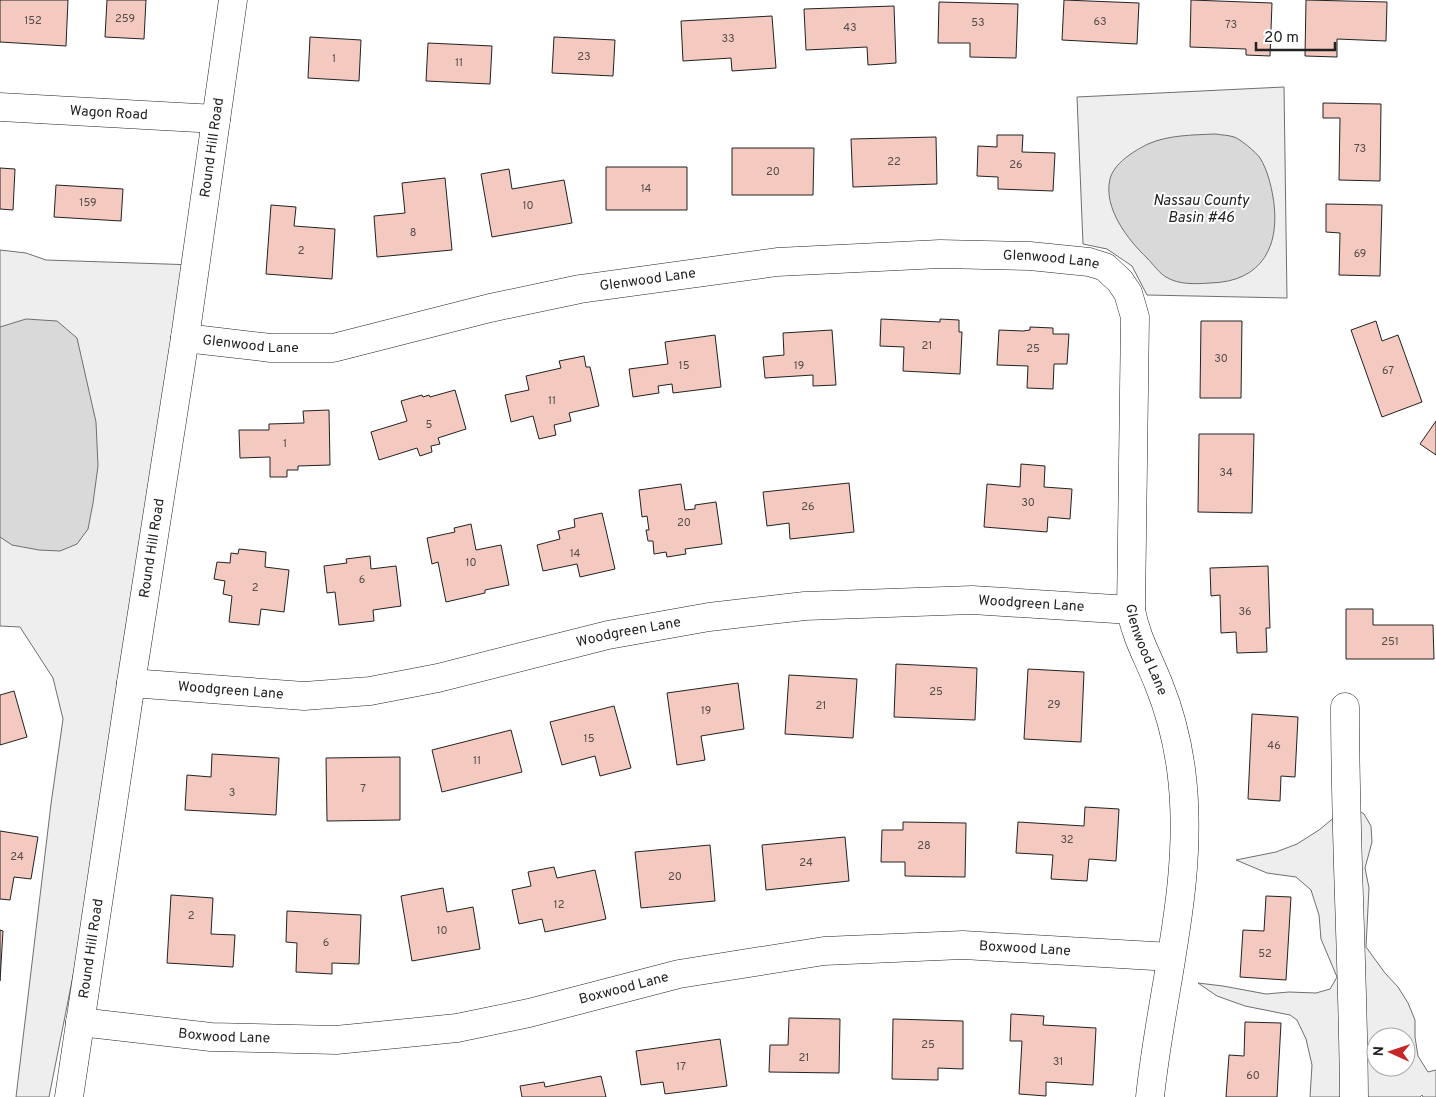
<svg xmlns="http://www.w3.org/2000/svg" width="1436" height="1097" font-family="Overpass,sans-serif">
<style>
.green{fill:#eee;stroke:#6f6f6f;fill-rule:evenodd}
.water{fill:#d9d9d9;stroke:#6f6f6f}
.building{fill:#f3c9c0;stroke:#222}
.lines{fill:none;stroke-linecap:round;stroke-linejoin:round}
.minor-casing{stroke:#222;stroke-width:29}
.minor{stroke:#fff;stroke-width:28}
.labels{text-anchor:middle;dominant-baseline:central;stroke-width:4;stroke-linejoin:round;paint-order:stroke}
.number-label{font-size:11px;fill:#564c4a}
.street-label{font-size:14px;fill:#222;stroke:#fff}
.water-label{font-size:15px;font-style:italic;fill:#222;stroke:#fff}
</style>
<rect width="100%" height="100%" fill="#fff"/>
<!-- green -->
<path class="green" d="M1284 87 1287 298 1147 295 1132 266 1107 249 1083 244 1077 97Z
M0 250 26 253 46 260 195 265 131 683 49 1097H16L51 804 63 719 53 678 20 627 0 626Z
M1353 807 1364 814 1371 826 1372 842 1365 868 1369 888 1366 947 1385 973 1398 987 1408 1003 1415 1020V1037L1418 1056 1428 1072 1436 1070V1097H1423L1422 1095 1420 1097H1310L1312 1065 1306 1039 1297 1020 1290 1015 1245 1006 1217 996 1198 983 1223 986 1266 994 1289 992 1316 993 1330 989 1337 977 1321 939 1319 915 1311 890 1296 877 1267 873 1236 860 1276 852 1297 844 1319 830 1336 816ZM1376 1037H1406V1067H1376Z"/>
<!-- water -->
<path class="water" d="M1215 134C1221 135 1228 135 1234 137 1239 138 1257 153 1260 158 1267 169 1271 185 1273 197 1281 245 1263 282 1210 283 1196 284 1179 285 1166 277 1159 273 1153 264 1147 258 1128 240 1103 208 1110 179 1114 163 1134 151 1148 144 1168 135 1193 135 1215 134Z
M26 319 57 321 77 338 96 422 98 466 93 503 88 529 77 544 60 551 39 550 12 545 0 537V327Z"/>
<!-- building -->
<path class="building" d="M0 0H68L66 46 0 42Z
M107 0H146L144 39 105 37Z
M1064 0 1139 3 1137 44 1062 40Z
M1191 0 1272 3 1270 56 1246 55V49L1190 47Z
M1306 0 1387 2 1386 41 1337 39V57L1305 56Z
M939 2 1018 4 1016 58 970 57V43H938Z
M894 6 896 63 868 65 867 47 806 50 804 9Z
M772 16 776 68 732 71 731 58 683 61 681 21Z
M310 37 361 40 359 81 308 78Z
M554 37 615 40 613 76 552 73Z
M428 43 492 46 490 84 426 81Z
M1323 103 1381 104 1380 181 1339 180 1340 118H1323Z
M997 135H1023L1022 152 1055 153 1053 191 998 189V177L977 176 978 146 997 147Z
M936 137 937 184 853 187 851 139Z
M732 148H814L813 195H732Z
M606 167H687V210H606Z
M0 168 15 169 13 210 0 209Z
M509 169 512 189 564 180 572 223 492 237 481 174Z
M445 178 452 250 377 257 374 216 405 213 402 183Z
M56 185 123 189 121 221 54 217Z
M1326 204 1382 205 1380 276 1339 275 1340 233 1326 232Z
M271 205 296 207 294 226 335 229 332 279 266 274Z
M881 319 940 322V319L959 320V332H962L960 374 903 371 904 347 880 346Z
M1201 321H1242L1241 398H1200Z
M1376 321 1382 341 1398 335 1422 402 1382 417 1351 330Z
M1030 327 1053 328V334H1069L1067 364H1054L1053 389 1027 388 1028 366 997 365 999 330 1023 331 1030 330Z
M832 330 836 385 813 386V375L765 378 763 357 784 355 783 333Z
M715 335 721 387 673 393 672 384 658 386 659 393 633 397 629 369 668 364 665 342Z
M584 356 586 367H590L599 406 569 413 571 421 554 425 556 435 539 439 533 416 511 422 505 395 529 390 526 376 561 368 559 361Z
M455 390 466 429 438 438 440 444 431 446 432 452 420 456 417 448 379 460 371 432 407 421 401 401 422 395 423 397 429 395 430 397Z
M329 410 330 465 298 466V470H287V477H270V457L240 458 239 430H269V424L304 423 303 411Z
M1436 421V455L1420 444Z
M1199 434H1254L1252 513 1198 512Z
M1021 464 1045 466 1044 487 1072 489 1070 519 1048 517 1047 532 984 527 987 484 1020 487Z
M849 483 854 532 790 539 789 523 767 526 763 492Z
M681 484 685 510 695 509V505L716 502 722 544 685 549 686 554 667 557 666 552 654 554 653 541H648L646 530H649L647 516 642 517 639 490Z
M602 513 615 569 580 577 577 564 543 571 537 545 560 539 558 531 575 527 574 519Z
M471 524 476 550 501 545 509 585 485 590V593L446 602 438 562 432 564 427 538 455 532 454 528Z
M239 549 266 552 265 567 289 570 284 612 261 609 259 625 229 622 232 596 223 594 225 581 214 579 217 562 230 563 231 553 238 554Z
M370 556 371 569 396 566 401 606 373 610 374 621 339 625 335 592 327 593 324 566 347 563 346 559Z
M1268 566 1270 628H1266L1267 652 1237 653 1236 632 1221 633 1220 595 1211 596 1210 568Z
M1346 609H1373V625H1433L1434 659H1346Z
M896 664 977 668 975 720 894 717Z
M1028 669 1084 672 1081 742 1024 739Z
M789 675 857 679 853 738 785 734Z
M738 683 744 729 701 736 705 760 677 765 667 693Z
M14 691 27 737 0 745V695Z
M614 706 631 768 600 776 595 756 562 765 550 722Z
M1252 714 1298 717 1295 777 1281 776 1280 801 1248 799Z
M511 730 522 772 442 792 432 750Z
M212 754 279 758 276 815 185 810 187 775 211 777Z
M400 757V820L327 821 326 758Z
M1085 807 1119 809 1116 861 1089 859 1087 881 1051 879 1053 855 1016 853 1018 822 1084 826Z
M903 822 966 823 965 877 905 876V862H881L882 830H903Z
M0 831 38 837 31 879 14 877 10 900 0 899Z
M845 837 849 881 766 890 762 845Z
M710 845 715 901 641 908 635 852Z
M554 867 557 878 595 870 606 919 545 932 542 919 519 924 512 890 531 886 528 872Z
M443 888 447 912 473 907 480 949 412 961 401 896Z
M171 895 213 898 211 934 235 935 233 967 167 963Z
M1266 896 1291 897 1286 980 1240 977 1243 930 1264 931Z
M287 911 361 915 359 964 332 963V974L296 972 297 943 286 942Z
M0 930 3 931 0 981Z
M1011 1014 1044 1016 1043 1025 1096 1028 1093 1085 1046 1082V1096L1019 1094 1022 1041H1010Z
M789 1018 840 1019 839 1073 769 1072 770 1045H788Z
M893 1019 963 1021V1069L938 1068V1080L892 1079Z
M1245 1022 1281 1023 1277 1097H1226L1229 1055 1244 1056Z
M720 1039 727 1086 665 1094 663 1082 641 1085 636 1051Z
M601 1076 606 1097H522L520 1086 544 1082 545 1087Z"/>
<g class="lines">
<!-- minor casing -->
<g class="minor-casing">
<g id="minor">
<path id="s1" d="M0 107 216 119"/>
<path id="s2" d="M185 338 271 348H333L490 308 580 289 777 262 940 254 1030 256 1089 262 1105 267 1120 281 1128 293 1135 317 1131 610C1136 638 1149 659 1159 685 1170 712 1177 740 1181 769 1196 879 1161 989 1150 1097"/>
<path id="s3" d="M131 683 304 696 370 691 438 678 608 635 709 617 805 606 972 600 1131 610"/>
<path d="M1345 707C1345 837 1353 967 1354 1097"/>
<path id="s4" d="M80 1022 211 1037 336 1040 457 1028 529 1013 679 974 824 951 963 945 1171 957"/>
<path id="s5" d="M69 1097 131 683 185 338 233 0"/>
</g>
</g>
<!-- minor -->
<use href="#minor" class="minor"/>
</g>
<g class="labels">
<!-- number labels -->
<g class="number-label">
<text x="125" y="19">259</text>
<text x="33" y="21">152</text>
<text x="1100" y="22">63</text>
<text x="978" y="23">53</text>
<text x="1231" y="25">73</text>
<text x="850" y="28">43</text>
<text x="728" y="39">33</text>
<text x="584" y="57">23</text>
<text x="334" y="59">1</text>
<text x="459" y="63">11</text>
<text x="1360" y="149">73</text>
<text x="894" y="162">22</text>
<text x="1016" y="165">26</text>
<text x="773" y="172">20</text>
<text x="646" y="189">14</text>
<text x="88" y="203">159</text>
<text x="528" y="206">10</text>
<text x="413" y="233">8</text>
<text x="301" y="251">2</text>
<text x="1360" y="254">69</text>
<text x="927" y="346">21</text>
<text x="1033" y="349">25</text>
<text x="1221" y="359">30</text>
<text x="684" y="366">15</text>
<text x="799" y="366">19</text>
<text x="1388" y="371">67</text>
<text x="552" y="401">11</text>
<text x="429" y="425">5</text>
<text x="285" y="444">1</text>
<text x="1226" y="473">34</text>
<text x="1028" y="503">30</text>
<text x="808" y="507">26</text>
<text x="684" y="523">20</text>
<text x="575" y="554">14</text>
<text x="471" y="563">10</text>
<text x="362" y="580">6</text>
<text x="255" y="588">2</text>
<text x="1245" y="612">36</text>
<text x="1390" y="642">251</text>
<text x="936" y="692">25</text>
<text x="1054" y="705">29</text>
<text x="821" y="706">21</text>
<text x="706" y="711">19</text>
<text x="589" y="739">15</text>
<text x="1274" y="746">46</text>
<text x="477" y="761">11</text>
<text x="363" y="789">7</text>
<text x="232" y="793">3</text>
<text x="1067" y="840">32</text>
<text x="924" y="846">28</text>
<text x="17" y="857">24</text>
<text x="806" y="863">24</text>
<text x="675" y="877">20</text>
<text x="559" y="905">12</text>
<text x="191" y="916">2</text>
<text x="442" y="931">10</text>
<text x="326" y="943">6</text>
<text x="1265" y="954">52</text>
<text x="928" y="1045">25</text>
<text x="804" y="1058">21</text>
<text x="1058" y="1062">31</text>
<text x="681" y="1067">17</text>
<text x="1253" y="1076">60</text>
</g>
<!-- street labels -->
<g class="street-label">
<text stroke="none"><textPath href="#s1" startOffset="109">Wagon Road</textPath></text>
<text stroke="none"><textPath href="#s5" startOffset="960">Round Hill Road</textPath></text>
<text stroke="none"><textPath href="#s2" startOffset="876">Glenwood Lane</textPath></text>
<text stroke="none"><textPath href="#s2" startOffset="471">Glenwood Lane</textPath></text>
<text stroke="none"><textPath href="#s2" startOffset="66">Glenwood Lane</textPath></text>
<text stroke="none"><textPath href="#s5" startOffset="555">Round Hill Road</textPath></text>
<text stroke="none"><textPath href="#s3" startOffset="910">Woodgreen Lane</textPath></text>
<text stroke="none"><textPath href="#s3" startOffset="505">Woodgreen Lane</textPath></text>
<text stroke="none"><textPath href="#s2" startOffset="1326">Glenwood Lane</textPath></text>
<text stroke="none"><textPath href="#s3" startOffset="100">Woodgreen Lane</textPath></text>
<text stroke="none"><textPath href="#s5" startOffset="150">Round Hill Road</textPath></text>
<text stroke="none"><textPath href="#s4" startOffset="955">Boxwood Lane</textPath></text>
<text stroke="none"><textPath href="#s4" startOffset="550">Boxwood Lane</textPath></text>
<text stroke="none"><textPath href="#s4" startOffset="145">Boxwood Lane</textPath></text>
</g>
<!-- water labels -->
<g class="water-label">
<text x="1201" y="201">Nassau County<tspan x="1201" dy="17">Basin #46</tspan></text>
</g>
</g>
<!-- north arrow -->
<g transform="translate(1391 1052) rotate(273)"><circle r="24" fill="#ffffff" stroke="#a7a7a7"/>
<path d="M0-4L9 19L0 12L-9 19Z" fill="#c62828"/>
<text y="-8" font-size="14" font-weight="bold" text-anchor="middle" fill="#222222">N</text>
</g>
<!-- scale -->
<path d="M1256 42v8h79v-8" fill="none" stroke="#222222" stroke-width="2.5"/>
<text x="1264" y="42" font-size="15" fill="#222222" stroke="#ffffff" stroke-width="4" paint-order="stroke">20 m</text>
</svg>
